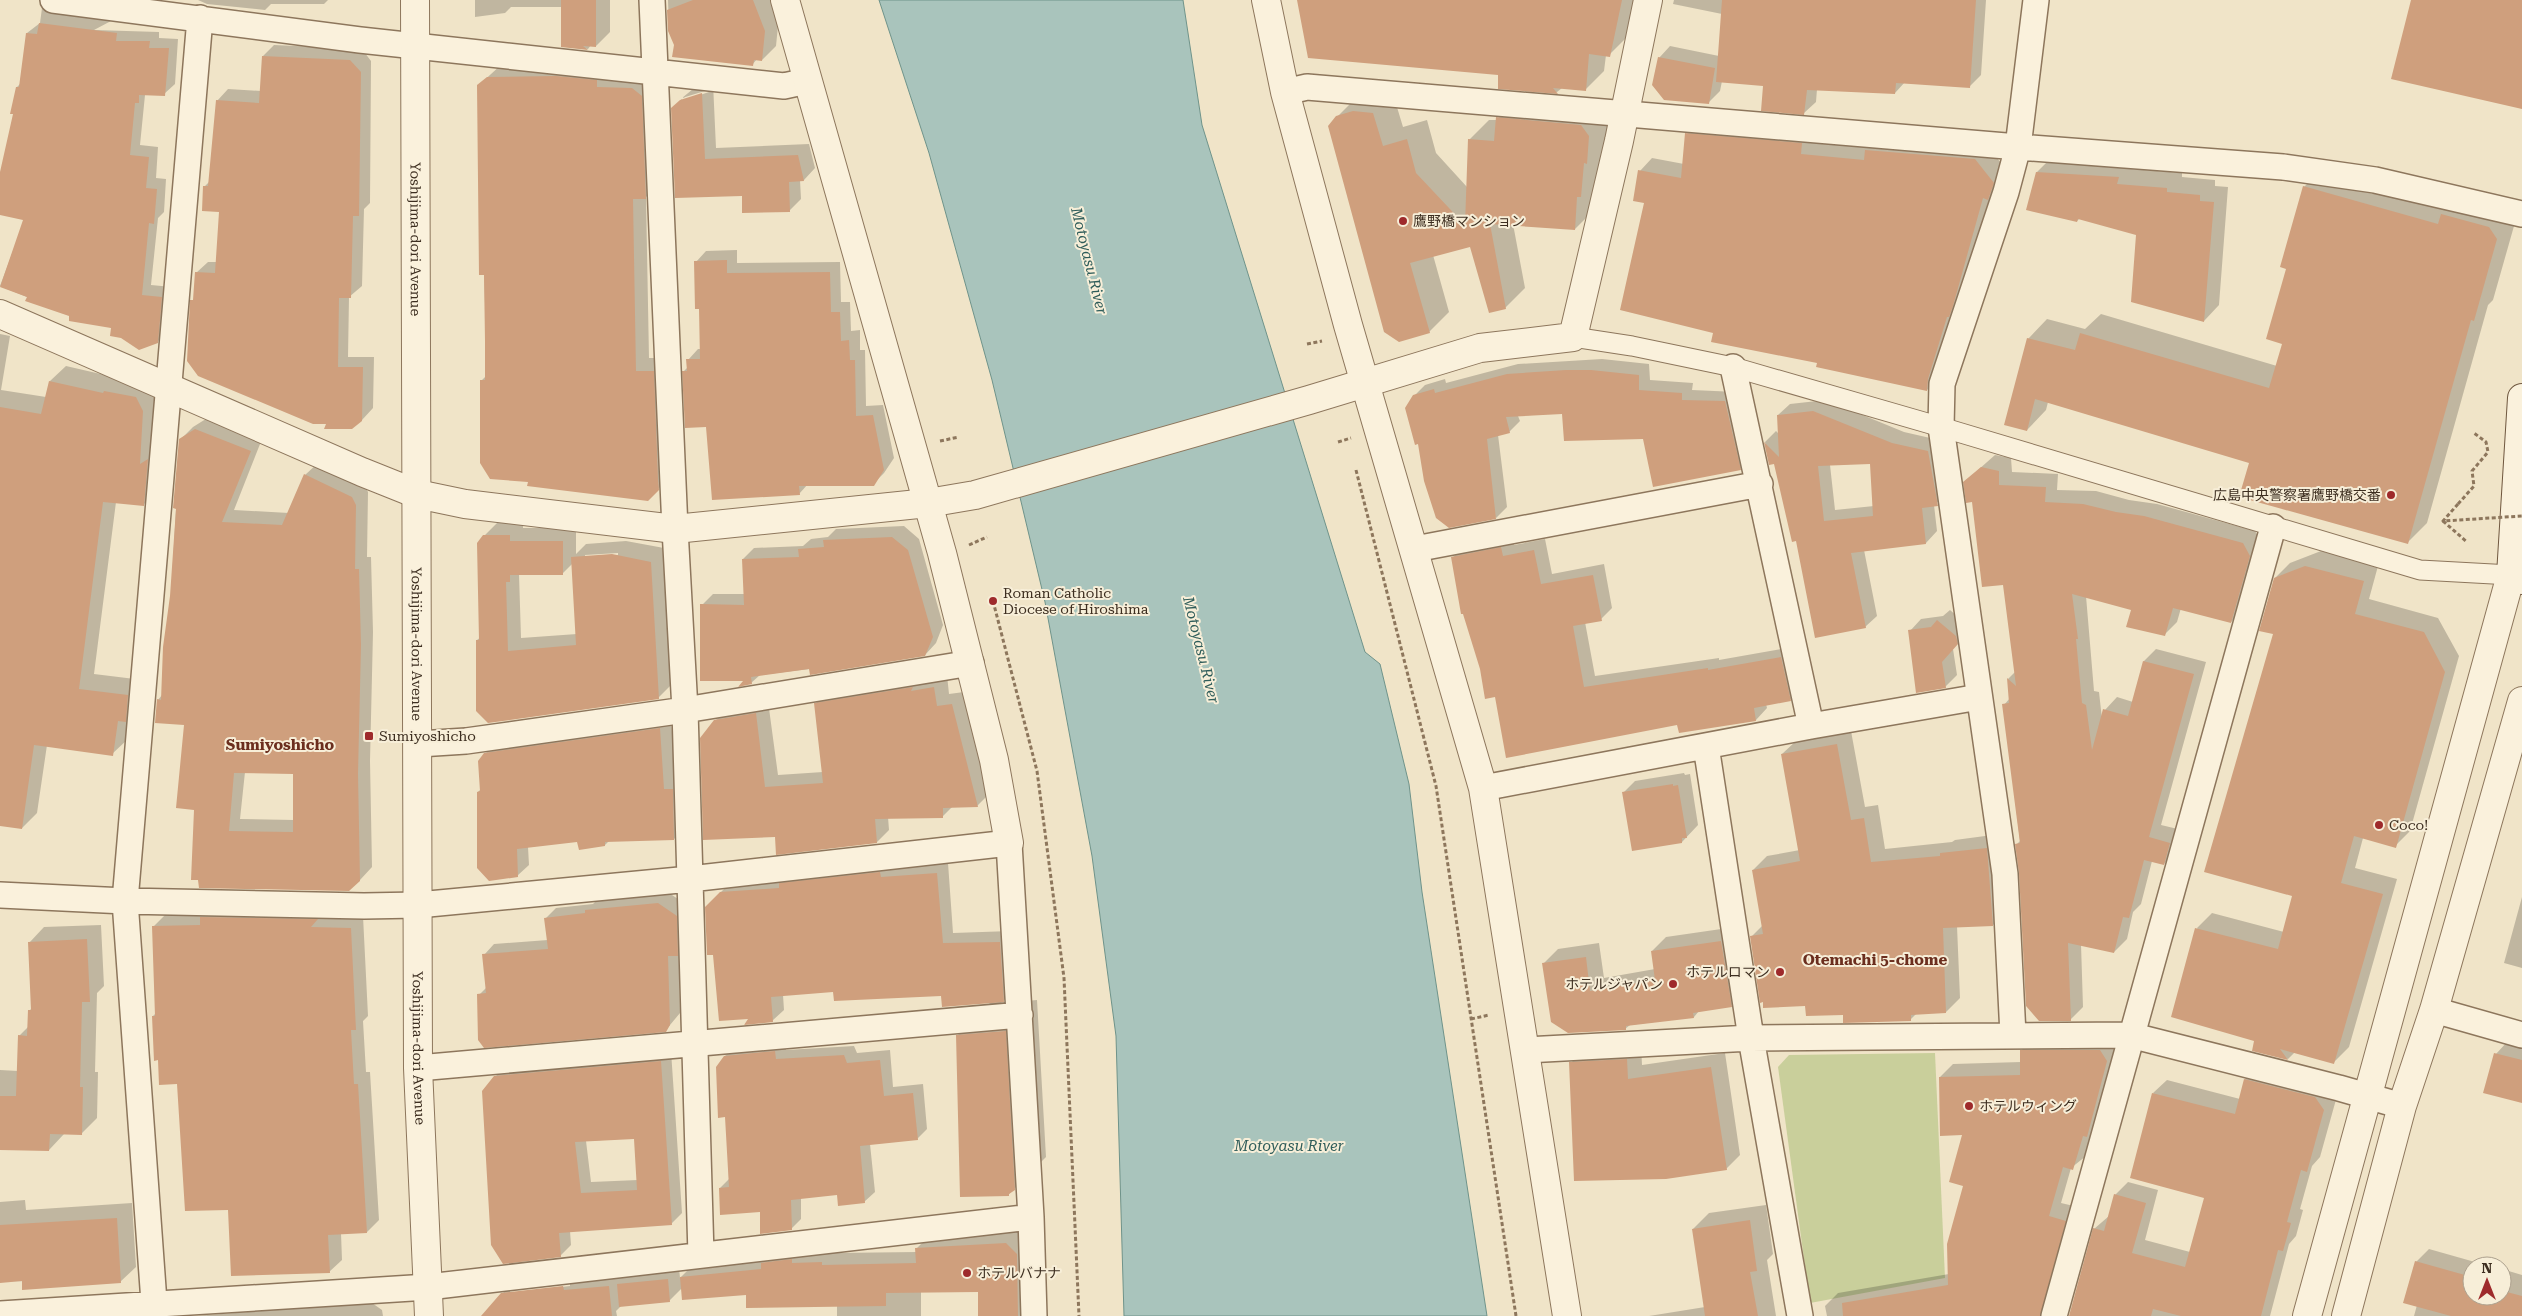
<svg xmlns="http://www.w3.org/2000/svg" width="2522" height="1316" font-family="'Roboto Serif','Noto Sans JP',serif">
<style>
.green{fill:#c9cf9b}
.water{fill:#a9c4bc;stroke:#6f938a}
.shadow{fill:#0003;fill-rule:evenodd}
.building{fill:#cf9f7d;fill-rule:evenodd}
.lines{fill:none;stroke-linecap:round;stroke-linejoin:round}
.pedestrian-casing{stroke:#8d765c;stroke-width:21}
.minor-casing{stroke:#8d765c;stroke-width:28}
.tertiary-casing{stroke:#8d765c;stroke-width:30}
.secondary-casing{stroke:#6f573f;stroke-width:30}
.path{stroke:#8d765c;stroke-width:3;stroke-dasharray:4 2.5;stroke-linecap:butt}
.pedestrian{stroke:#faf1dc;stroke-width:19}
.minor{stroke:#faf1dc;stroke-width:25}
.tertiary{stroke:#faf1dc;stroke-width:28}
.secondary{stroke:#faf1dc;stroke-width:28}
.path-bridge{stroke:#8d765c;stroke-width:3;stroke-dasharray:4 2.5;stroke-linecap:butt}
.poi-dot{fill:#9e2a2b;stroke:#f7eed8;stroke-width:2}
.labels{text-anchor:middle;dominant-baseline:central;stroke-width:4;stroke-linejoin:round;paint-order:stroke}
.poi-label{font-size:14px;fill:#3d2e20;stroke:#f7eed8;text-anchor:start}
.street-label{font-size:14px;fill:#3d2e20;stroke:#f7eed8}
.water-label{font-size:15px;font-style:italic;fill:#2f5d5a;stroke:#f7eed8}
.neighbourhood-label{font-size:15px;font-weight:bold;fill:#6b2e1e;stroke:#f7eed8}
</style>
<rect width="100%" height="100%" fill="#f0e4c8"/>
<!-- green -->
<path class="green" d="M1935 1053 1945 1278 1810 1303 1778 1067 1789 1055Z"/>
<!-- water -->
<path class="water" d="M879 0H1183L1202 125 1365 652 1380 664 1409 784 1422 892 1487 1316H1124L1116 1036 1092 856 1045 602 992 380 929 153Z"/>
<!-- shadow -->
<path class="shadow" d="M51 0 120 12 111 21 94 30 159 32V38L178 39 175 84 164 94 145 95 140 145 158 147 156 178 166 179 164 212 158 218 151 285 172 287 168 331 157 342 71 315 0 286 25 219 0 213V178L15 113 17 87 20 84 27 33 40 23 42 8Z
M198 0H328L324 4H271L265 10 207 4Z
M475 0H610V32L596 46 591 45 588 49 563 46 562 7H511L505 13 475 17Z
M668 0H773L779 16 776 46 762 60 757 59 752 65 675 45 669 31Z
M1298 0H1636L1628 36 1609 55H1606L1604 71 1585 90 1562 88 1557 92 1499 88 1500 73Z
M1674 0H1986L1981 75 1969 87 1905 82 1895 93 1817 89 1816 102 1804 113 1764 85 1722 81 1720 91 1709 102 1659 58 1670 46 1719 56 1722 14 1673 4Z
M274 45 362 49 371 61 370 203 364 209 362 286 349 297 348 357H374L373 408 362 420 328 423 196 273 208 262H217L220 211 204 187 210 181 217 101 228 89 261 91 263 56Z
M502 64 646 75 659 184 646 197 649 358H667L672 475 648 499 529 481 481 381 486 376V341L479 85Z
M713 83 716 148 809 144 815 168 804 180H800L801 199 789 211 743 195 676 197 672 109 682 99V101L709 92 708 90 682 98 693 89Z
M1393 94 1403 127 1427 120 1436 153 1467 187 1469 140 1489 120H1497L1517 98 1609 115 1607 143 1603 146 1601 176 1595 209 1575 229 1513 224 1525 288 1505 308 1471 246 1433 255 1449 312 1429 332 1337 117 1358 96Z
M1699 121 1813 141 1870 147 1879 138 1988 147 2006 169 1940 377 1927 390 1714 332 1646 202 1640 171 1652 158 1684 164 1687 134Z
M2052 157 2133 162 2131 169 2182 173V177L2215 180V186L2228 187 2219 305 2204 321 2137 234 2080 218 2077 221 2037 172Z
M2324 167 2516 219 2493 300 2488 305 2427 523 2408 542 2250 462 2048 402 2046 410 2027 430 2028 339 2047 319 2085 329 2101 314 2277 366 2283 343 2287 268 2304 187Z
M737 250V263L840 262 841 302H850L851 331 860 330V350H865L866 406 883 405 894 458 884 473 873 484H808L799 494 707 426 684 371 688 367V360L698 349H701V308L696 262 706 251Z
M0 334 10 336 1 390 46 397 50 381 66 366 118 378 158 395 159 489 144 504 116 502 94 674 143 680 128 739 112 754 47 745 37 813 22 828 0 825Z
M1602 359 1649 364 1650 380 1693 383 1692 390 1737 392 1751 458 1740 469 1563 413 1518 416 1520 421 1509 432 1498 435 1507 507 1496 518 1414 396 1425 385 1445 379 1446 383 1518 364Z
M1826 400 1904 432 1939 440 1949 493 1934 505 1937 531 1926 543 1864 550 1877 616 1865 627 1797 540 1775 463 1770 464 1765 442 1776 431 1779 434 1778 415 1790 404ZM1871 463 1874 506 1835 510 1830 465Z
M209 417 262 439 234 510 289 513 305 475 318 463 364 485 368 492 367 557H371L373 632 370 761 372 867 360 880 200 887 195 809 186 724 158 700 162 695 171 596 180 440 193 427ZM245 772H294V820L240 819Z
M1995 455 2011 458 2012 472 2058 474 2057 490 2096 491 2129 500 2157 504 2255 531 2262 543 2244 609 2231 622 2181 608 2177 622 2164 635 2132 609 2086 596 2094 691 2099 692 2102 719 2105 710 2117 697 2133 702 2144 661 2156 649 2206 662 2161 825 2182 830 2176 851 2164 864 2152 861 2141 904 2133 912 2127 939 2114 952 2081 944 2083 1007 2070 1020 2021 873 2017 844 2020 841 2004 705 2010 698 2008 679 2016 671 2004 584 1978 470Z
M498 522H523V528H576V554L586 544 626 541 664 548 671 685 658 698 488 722 477 640 481 637 484 536ZM618 553V555L585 557V555ZM573 563 577 634 521 638 519 574H562Z
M904 526 919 539 943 625 936 643 925 655 760 675 751 683 745 680 702 605 713 594H745L743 559 754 548 803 546 811 539 828 537 836 529Z
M1512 537 1514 545 1545 539 1552 574 1604 564 1612 608 1601 619 1585 622 1595 676 1719 658V660L1792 647 1802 689 1790 700 1766 704 1767 708 1756 720 1678 723 1496 695 1481 669 1453 557 1464 546Z
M2321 551 2378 566 2369 599 2438 618 2459 656 2410 831 2395 846 2363 838 2355 868 2397 879 2349 1047 2334 1062 2295 1052 2288 1059 2253 1050 2256 1040 2197 928 2212 913 2284 932 2294 895 2274 634 2275 578 2290 563Z
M1950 610 1967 625 1968 631 1953 649 1957 675 1945 687 1910 631 1921 619 1943 616Z
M947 675 949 694 964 692 990 793 977 806H953L943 816 888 817 889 830 877 842 776 836 715 721 728 708 768 701 778 775 823 772 815 704 828 691Z
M671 717 675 778 685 828 674 839 609 841 605 845 578 841 528 847 529 865 517 876 478 792 481 789 485 754 497 742Z
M1851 731 1865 807 1878 805 1885 849 1952 842 1955 840 2000 834 2007 911 1993 925 1957 926 1960 998 1946 1012 1917 1013 1910 1020 1844 1013 1806 1005 1751 937 1763 925 1753 870 1767 856 1800 850 1782 754 1796 741Z
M1684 773 1685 775 1690 774 1698 825 1682 842 1624 792 1635 781Z
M948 863 953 933 1011 931 1015 990 1001 1003 1037 1000 1046 1157 1008 1195 957 1036 991 1002 942 994 834 991 783 995 784 1010 772 1021 751 1017 721 892 732 881Z
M669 893 687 905 688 944 679 953 680 1013 665 1031 479 995 487 987 484 955 494 944 548 940 545 919 556 908 593 904 597 900Z
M2522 897V968L2504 963Z
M166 914 363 916 368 1016 363 1021 366 1072H370L379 1220 367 1232 341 1233 342 1260 329 1272 229 1208 153 1016 156 1013 153 927Z
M101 925 104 986 97 993 95 1072H98L97 1118 82 1133 64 1134 49 1150 0 1148V1070L18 1071 19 1036 29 1026V1011L32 1008 29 943 44 927Z
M1735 927 1745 992 1731 1006 1699 1011 1694 1017 1630 1025 1625 1029 1544 963 1558 949 1599 943 1604 978 1655 969 1652 951 1666 937Z
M2034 1037 2120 1047 2086 1156 2071 1168 2061 1203 2078 1207 2063 1316H1827L1825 1306 1838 1293 1949 1274 1965 1185 1964 1134 1940 1077 1953 1064 2021 1062V1051Z
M785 1041 786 1050 854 1046 857 1053 890 1050 893 1087 923 1084 927 1129 917 1139 870 1144 875 1192 864 1202 838 1194 801 1198V1219L791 1229 720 1188 729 1179 725 1056 735 1046Z
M2507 1042 2522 1046V1102L2496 1054Z
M1641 1045 1642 1065 1725 1053 1740 1155 1726 1169 1571 1063 1585 1048Z
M671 1051 682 1213 671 1224 570 1231 571 1245 560 1256 495 1077 506 1066ZM636 1138 638 1180 591 1182 586 1141Z
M2259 1066 2337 1096 2320 1157 2312 1166 2300 1209 2303 1210 2296 1236 2289 1244 2270 1316H2070L2094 1229 2109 1216 2115 1195 2128 1182 2158 1190 2145 1240 2190 1252 2205 1197 2153 1093 2167 1080 2240 1099 2245 1079Z
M25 1200 26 1210 132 1203 136 1267 120 1282 0 1281V1202Z
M1766 1205 1773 1254 1767 1260 1776 1316H1649L1705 1307 1693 1229 1709 1213Z
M1018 1231 1029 1242 1031 1316H980L979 1290 921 1291V1316H837V1305L747 1293 682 1288 669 1301 622 1305 616 1311 617 1316H492L502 1294 522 1274 679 1268 680 1278 693 1265 834 1250V1253L917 1252V1248L929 1236ZM570 1284V1286L510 1293V1291Z
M2429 1249 2489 1266H2472V1296H2502V1269L2522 1275V1316H2414L2417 1305 2416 1262Z
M372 1303 382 1310 383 1316H194Z"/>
<!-- building -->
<path class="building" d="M561 0H596V47L583 46 588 50 561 47Z
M693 0H753L765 31 762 61 754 60 753 66 672 57 674 45 668 31 667 10Z
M1297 0H1622L1610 57 1589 54 1586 91 1553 88 1558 94 1498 89V75L1308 58Z
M1722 0H1976L1970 88 1896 83 1895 94 1807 90 1804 115 1761 111 1763 86 1716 82Z
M2411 0H2522V109L2391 79Z
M39 23 117 33 116 41H150L149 48H169L165 96 139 95V103H135L130 155 149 157 146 188 157 189 154 224 149 223 142 295 162 297 158 343 139 350 121 338 110 336 111 328 69 321V316L25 301 27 297 0 287 23 220 0 215V172L13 114H10L16 87H19L26 33 37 34Z
M262 56 350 60 361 72 359 216H353L351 298H339L338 367H363L362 421 352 429H324L326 424H313L198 376 187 361 190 300H193L195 272 215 273 219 212 202 211 203 186H208L216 100 259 103Z
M1658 57 1715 68 1709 104 1664 100 1652 85Z
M556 76 597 80V87L632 88 642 96 646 199H633L636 371H654L658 479 659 490 648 501 527 486 528 482 490 479 480 463V380H485V341L484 275H479L477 85 487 77Z
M702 93 705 159 798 155 804 181 789 182 790 212 742 213V196L675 198 671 108 680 100Z
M1353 111 1373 113 1383 146 1407 139 1416 173 1465 225 1468 139 1494 141 1496 117 1581 125 1589 136 1587 164 1584 163 1581 197H1577L1575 230 1490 224 1506 309 1489 313 1470 247 1410 263 1430 333 1399 342 1384 332 1328 126 1336 116Z
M1685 133 1802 143 1801 154 1864 160 1865 150 1975 159 1994 183 1988 200 1983 198 1953 306 1949 317H1947L1928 379 1927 391 1816 367 1817 363 1711 342 1713 333 1620 310 1644 203 1633 201 1638 170 1681 178Z
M2036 172 2119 177 2117 184 2167 188V192L2200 195V201L2214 202 2204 322 2131 302 2136 235 2078 219 2077 222 2026 210Z
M2303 186 2438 224 2441 214 2489 227 2497 239 2474 321 2471 320 2408 544 2239 497 2249 463 2035 399 2027 431 2004 425 2027 338 2075 350 2080 333 2269 388 2282 344 2266 339 2286 269 2280 267Z
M727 260V273L830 272 831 312H840L841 341 849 340 850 360H855L856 416 873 415 884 470 874 486H799L800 495 712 500 706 427 685 428 682 371H687L686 359H700L699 309H695L694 261Z
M1566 370H1591L1639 375V390L1682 393V400L1725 401 1741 470 1653 487 1643 439 1564 441 1562 414 1506 417 1510 433 1487 439 1496 519 1449 528 1436 518 1424 481 1418 444 1415 445 1405 408 1413 395 1434 389 1435 393 1507 374Z
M49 381 103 393 104 391 136 397 143 411 140 464 148 459 144 506 103 502 79 689 128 695 126 722 118 721 113 756 34 745 22 829 0 826V407L41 414Z
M1813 411 1892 443 1928 451 1938 506 1922 508 1926 544 1851 553 1866 628 1815 638 1796 541 1792 542 1774 464 1769 465 1764 442 1779 457 1777 415ZM1870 464 1873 516 1824 521 1818 466Z
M195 429 251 451 222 522 282 525 304 474 352 497 356 505 355 569H359L361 645 358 774 360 881 349 891 199 888 198 880H191L194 810 176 808 184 725 155 723 157 699 161 700 163 647 170 596 176 509 173 508 179 439ZM234 773 293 774V832L229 831Z
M1981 467 1999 471V485L2046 487 2045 502 2083 504 2116 512 2144 516 2243 543 2250 556 2231 623 2173 608 2165 636 2126 627 2131 610 2072 594 2078 639H2076L2082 703 2086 705 2092 750 2103 709 2128 716 2143 661 2194 674 2149 837 2170 843 2164 865 2144 860 2129 918 2123 917 2114 953 2068 943 2071 1021H2039L2026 1006 2019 873 2015 844 2020 843 2002 704 2009 703 2007 678 2016 686 2003 585 1982 587 1972 502 1966 503 1963 482Z
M483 535H510V541H563V575H510V582H506L508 651 576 645 571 557 612 554 651 562 659 699 488 723 476 711V640H479L477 543Z
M892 537 908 550 933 637 925 656 810 675 809 669 751 677 752 684 738 687 743 681H700V604L744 605 742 559 799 557 798 549 824 547 823 540Z
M1501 547 1503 556 1534 550 1541 584 1593 575 1602 621 1573 626 1584 687 1708 668V670L1781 657 1791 701 1754 708 1756 721 1679 733 1677 725 1506 758 1495 697 1485 699 1480 669 1463 614H1461L1451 557Z
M2305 566 2364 581 2355 614 2424 632 2445 672 2396 848 2354 836 2341 883 2383 894 2334 1064 2280 1049 2288 1060 2252 1051 2254 1041 2171 1017 2195 928 2278 949 2292 896 2204 872 2273 634 2259 631 2274 578Z
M1937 620 1956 636 1958 644 1942 662 1946 688 1916 693 1908 630 1931 627Z
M913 687 911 691 934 687 937 706 952 704 978 807 943 808V818L875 819 877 843 776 855 775 837 703 840 700 738 714 720 756 713 765 787 823 783 814 703Z
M660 728 664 789H673L674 840 605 842V846L579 850 577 842 517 849 518 877 489 881 477 868V792L480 791 478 761 484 753Z
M1837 744 1851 820 1864 818 1871 862 1940 856V853L1987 848 1993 926 1943 928 1946 1013 1911 1015V1021L1843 1023V1015L1806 1016 1805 1006 1763 1008V1002L1760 1003 1750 936 1763 934 1752 870 1800 861 1781 754Z
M1673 784V786L1678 785 1687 838H1682V843L1632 851 1622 792Z
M880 872 881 877 937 873 943 943 1000 942 1004 1002 942 1007 941 996 834 1001 833 992 771 997 773 1022 744 1025 748 1019 719 1021 713 955H707L705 907 720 892 779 888V883Z
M658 903 677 916 678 956H668L670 1025 666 1032 484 1048 478 1040 477 994 486 993 482 954 548 949 544 918 585 913V910Z
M200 917 318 919 311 927 351 928 356 1030H351L354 1084H358L367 1233 328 1235 330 1273 231 1276 228 1210 185 1211 177 1084 159 1085 158 1060 154 1061 152 1016H155L152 926 200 925Z
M87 939 90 1002H82L80 1087H83L82 1135 50 1134 49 1151 0 1150V1096H16L18 1035 27 1036 28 1010H31L28 942Z
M1721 941 1732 1007 1693 1013 1694 1018 1626 1026V1030L1568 1033 1551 1022 1542 963 1586 957 1590 991 1655 980 1651 951Z
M1006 1031 1015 1190 1009 1194V1196L960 1197 956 1035Z
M2020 1050H2100L2107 1061 2087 1137 2083 1136 2073 1170 2063 1167 2049 1216 2066 1221 2040 1316H1843L1842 1303 1948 1285 1947 1244 1963 1186 1949 1182 1962 1135 1940 1136 1939 1077 2020 1075Z
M775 1051 776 1059 844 1055 847 1063 880 1060 884 1096 913 1093 918 1140 860 1146 865 1203 838 1206 837 1195 791 1200 792 1230 760 1234V1212L720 1215 719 1188 729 1187 725 1117 718 1118 716 1067 724 1056Z
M2494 1053 2522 1060V1103L2483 1093Z
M1627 1059 1628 1079 1711 1067 1727 1170 1666 1179 1574 1181 1569 1062Z
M661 1061 672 1225 559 1233 561 1257 503 1264 491 1245 482 1091 494 1076ZM634 1139 637 1190 581 1193 575 1142Z
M2244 1079 2315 1097 2324 1110 2307 1172 2301 1170 2287 1222 2291 1223 2283 1251 2278 1250 2261 1316H2181L2153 1309 2151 1316H2069L2093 1228 2104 1231 2114 1194 2146 1203 2132 1253 2185 1267 2204 1198 2130 1178 2152 1093 2235 1114Z
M117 1218 121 1283 22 1290V1281L0 1283V1225Z
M1750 1220 1757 1271 1750 1272 1758 1316H1705L1692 1229Z
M1006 1243 1017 1254 1018 1316H978V1292L886 1293V1306L746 1308V1295L682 1300 680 1277 761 1269V1263L792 1259V1263L822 1262V1265L916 1263 915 1248Z
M2415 1261 2472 1277V1296H2502V1285L2509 1287 2507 1292 2522 1296V1316H2451L2403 1303Z
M668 1279 670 1302 619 1307 617 1284Z
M563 1286 564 1290 609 1286 612 1316H481L501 1293Z"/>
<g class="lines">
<!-- pedestrian casing -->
<g class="pedestrian-casing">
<path id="pedestrian" d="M1573 337 1632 346 1733 367 1941 427 2420 570 2511 575"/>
</g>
<!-- minor casing -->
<g class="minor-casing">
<path id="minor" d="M53 0 360 40 784 86 807 81
M652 0 675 529 685 710 701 1255
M1285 92 1307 87 2018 147 2283 167 2375 180 2522 214
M1733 367 1811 726
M1415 549 1760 484
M419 744 466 741 685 710 971 663
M1706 746 1751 1038 1800 1316
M1483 788 1811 726 1979 697
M0 895 125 901 364 906 418 905 690 879 1009 843 1031 1217 1034 1316
M2434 1010 2522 1035
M2013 1035 2005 874 1941 427 1942 384 2006 192 2018 147 2036 0
M1526 1050 1751 1038 2130 1035 2339 1088 2402 1106
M418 1068 1020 1015
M0 1314 428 1287 1031 1217
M155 1316 125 901 200 18
M2054 1316 2273 527"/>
</g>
<!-- tertiary casing -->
<g class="tertiary-casing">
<g id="tertiary">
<path id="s1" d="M415 0 418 1068 429 1316"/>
<path d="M785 0 942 553 994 760 1009 843"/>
<path d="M1266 0 1285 92 1348 325 1483 788 1567 1316"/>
<path d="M0 314 362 472 417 494 465 504 675 529 928 503 975 495 1309 400 1480 348 1573 337 1619 141 1648 0"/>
<path d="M2307 1316 2511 575"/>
<path d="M2346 1316 2402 1106 2434 1010 2522 701"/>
</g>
</g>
<!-- secondary casing -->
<g class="secondary-casing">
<path id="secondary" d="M2522 398 2511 575 2522 580"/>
</g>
<!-- path -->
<path class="path" d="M1307 344 1322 341
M940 441 959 437
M1338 442 1351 438
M1356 470 1436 786 1516 1316
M2458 504 2474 486 2472 471 2488 452 2486 442 2474 433
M2443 521 2467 542
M969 545 987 537
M993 601 1037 771 1064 978 1079 1316
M1471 1019 1489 1015"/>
<!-- pedestrian -->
<use href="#pedestrian" class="pedestrian"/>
<!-- minor -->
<use href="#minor" class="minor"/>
<!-- tertiary -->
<use href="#tertiary" class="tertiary"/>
<!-- secondary -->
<use href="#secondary" class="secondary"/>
<!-- path-bridge -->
<path class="path-bridge" d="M2458 504 2443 521 2522 516"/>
</g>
<!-- markers -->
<g class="poi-dot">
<circle cx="1403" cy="221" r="5"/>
<circle cx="2391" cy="495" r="5"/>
<circle cx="993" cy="601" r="5"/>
<rect x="364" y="731" width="10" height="10" rx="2.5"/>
<circle cx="2379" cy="825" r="5"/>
<circle cx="1780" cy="972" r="5"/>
<circle cx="1673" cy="984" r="5"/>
<circle cx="1969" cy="1106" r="5"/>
<circle cx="967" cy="1273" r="5"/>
</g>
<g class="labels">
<!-- poi labels -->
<g class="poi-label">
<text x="1413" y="221">鷹野橋マンション</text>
<text x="2381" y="495" text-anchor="end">広島中央警察署鷹野橋交番</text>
<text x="1003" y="593">Roman Catholic<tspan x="1003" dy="16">Diocese of Hiroshima</tspan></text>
<text x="379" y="736">Sumiyoshicho</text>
<text x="2389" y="825">Coco!</text>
<text x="1770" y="972" text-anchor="end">ホテルロマン</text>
<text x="1663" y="984" text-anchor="end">ホテルジャパン</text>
<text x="1979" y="1106">ホテルウィング</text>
<text x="977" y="1273">ホテルバナナ</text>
</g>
<!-- street labels -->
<g class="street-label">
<text stroke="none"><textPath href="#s1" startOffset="239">Yoshijima-dori Avenue</textPath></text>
<text stroke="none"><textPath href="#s1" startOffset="644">Yoshijima-dori Avenue</textPath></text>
<text stroke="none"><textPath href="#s1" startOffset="1048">Yoshijima-dori Avenue</textPath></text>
</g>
<!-- water labels -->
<g class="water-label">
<text transform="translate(1089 261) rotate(76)">Motoyasu River</text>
<text transform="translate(1201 650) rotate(76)">Motoyasu River</text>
<text x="1289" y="1146">Motoyasu River</text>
</g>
<!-- neighbourhood labels -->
<g class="neighbourhood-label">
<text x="280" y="745">Sumiyoshicho</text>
<text x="1875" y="960">Otemachi 5-chome</text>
</g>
</g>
<!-- north arrow -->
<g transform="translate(2487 1281)"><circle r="24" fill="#f7eed8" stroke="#ada18e"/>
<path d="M0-4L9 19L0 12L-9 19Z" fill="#9e2a2b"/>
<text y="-8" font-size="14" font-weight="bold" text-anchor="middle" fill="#3d2e20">N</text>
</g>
</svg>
